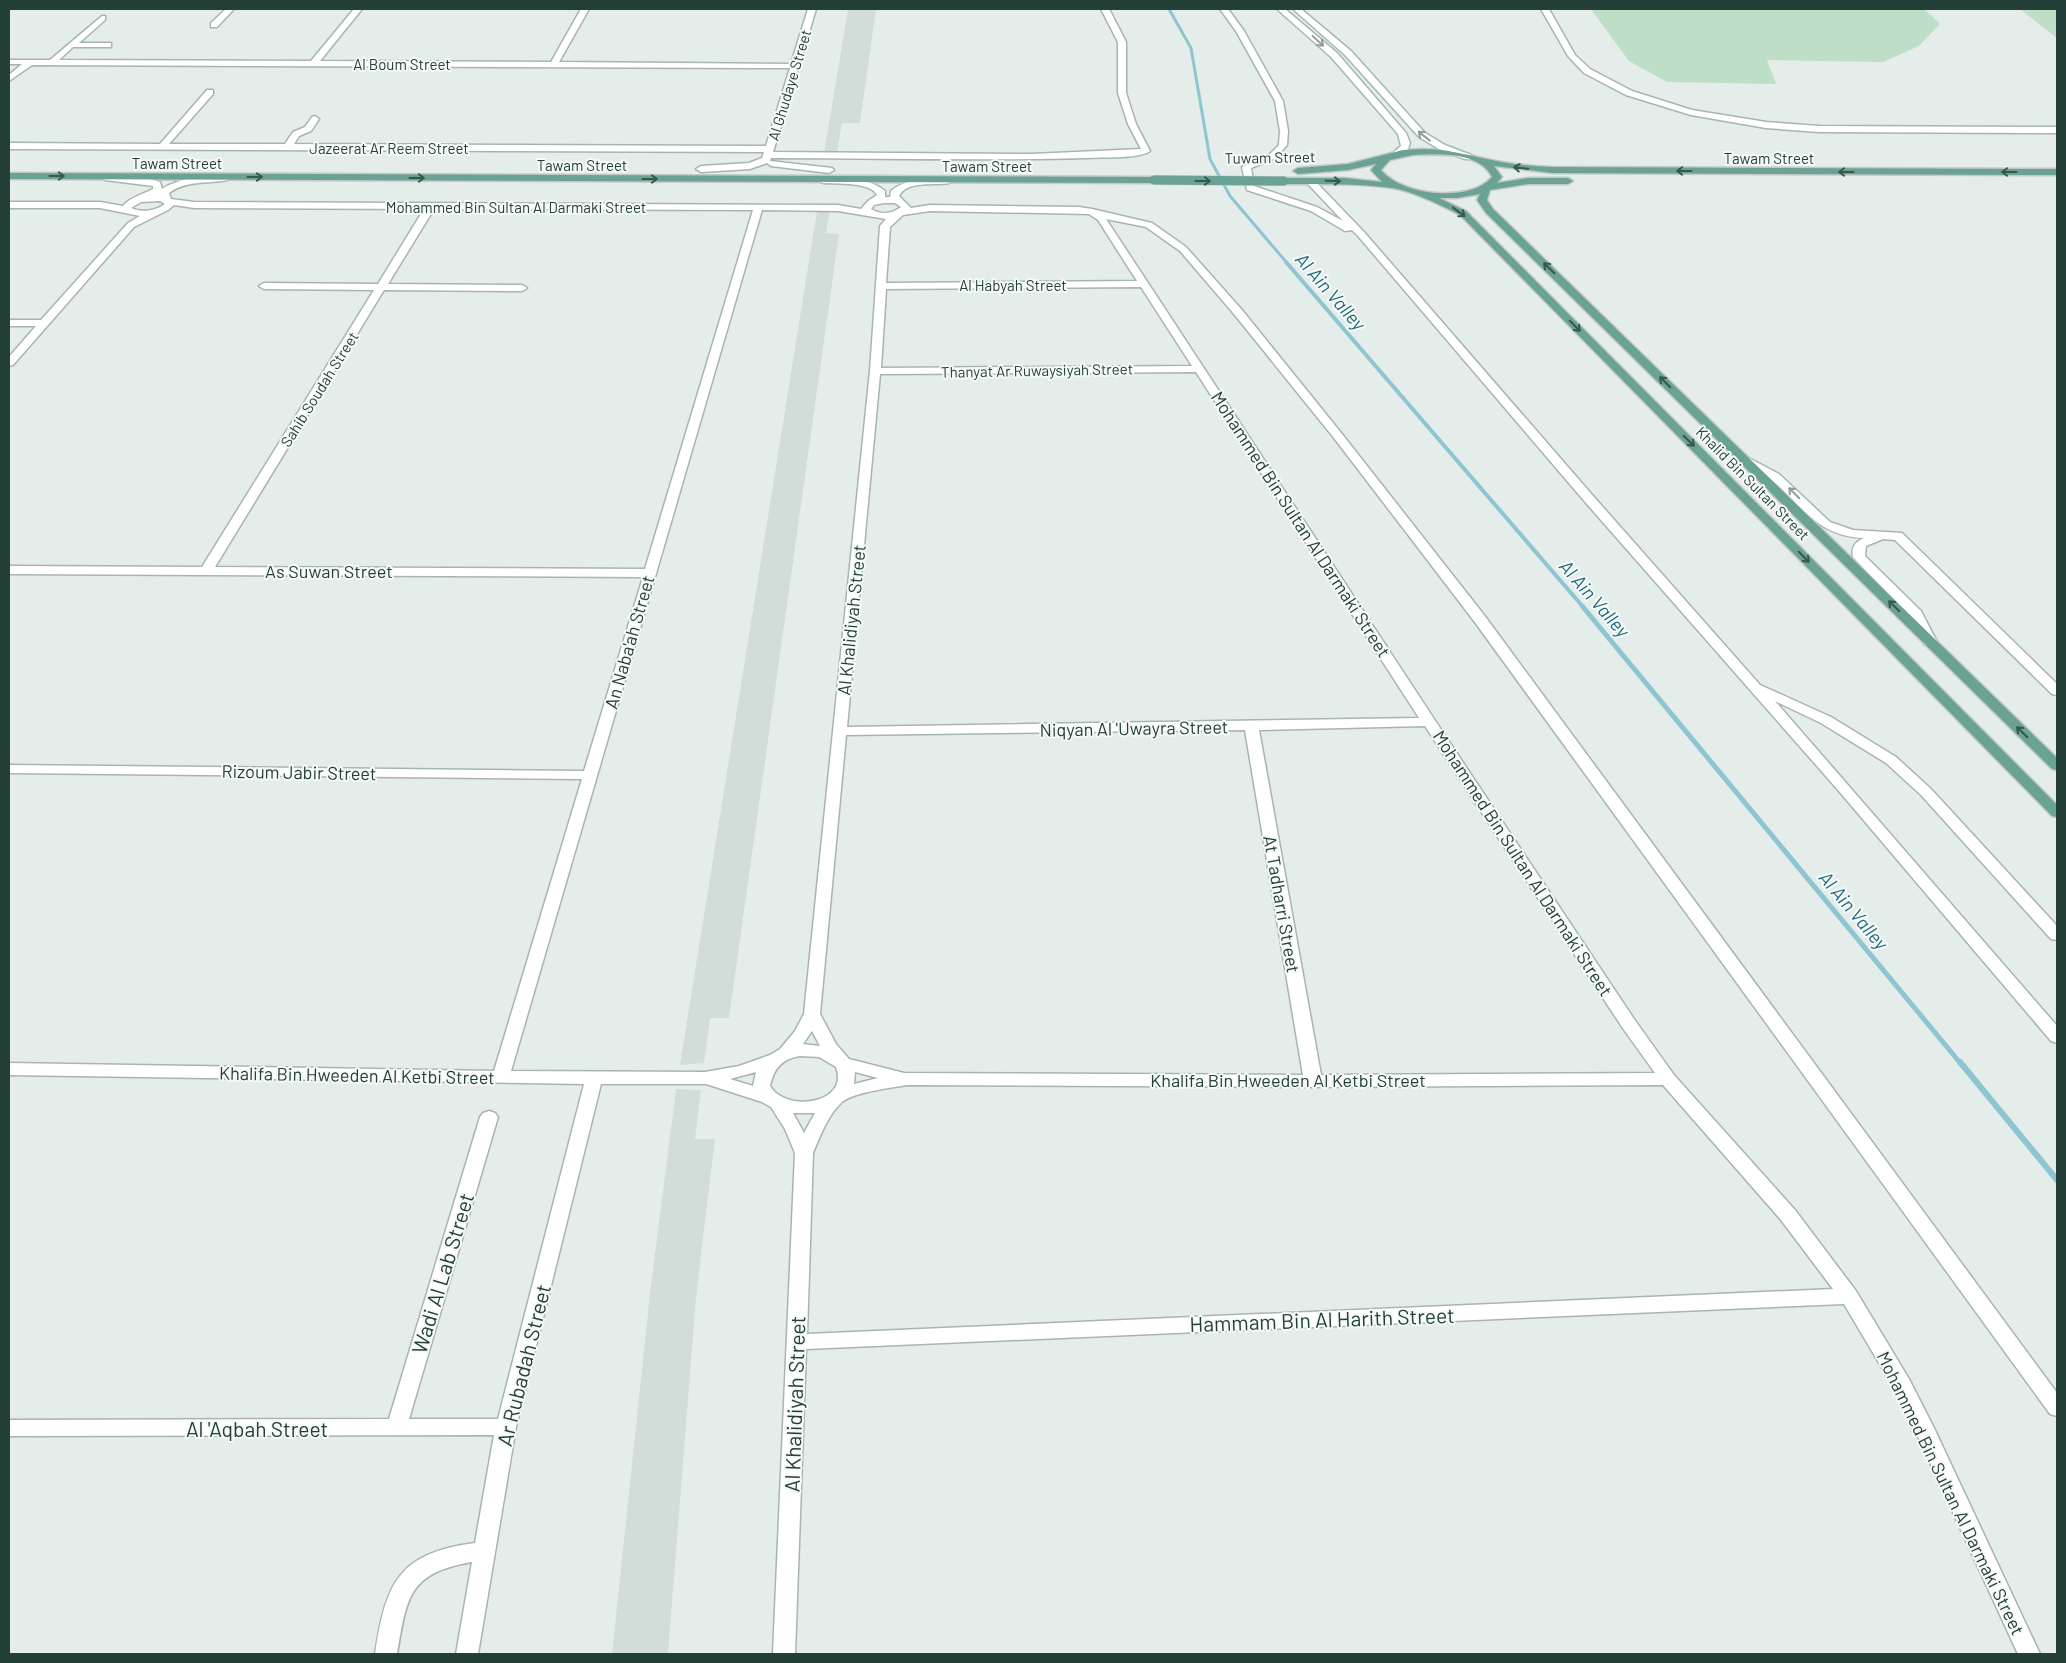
<svg xmlns="http://www.w3.org/2000/svg" width="2066" height="1663" font-family="Barlow,sans-serif">
<style>
.built{fill:#d2ddd9}
.green{fill:#bedec7}
.lines{fill:none;stroke-linecap:round;stroke-linejoin:round}
.stream-far3{stroke:#8ec5d1;stroke-width:3}
.stream-far2{stroke:#8ec5d1;stroke-width:4}
.stream-far1{stroke:#8ec5d1;stroke-width:5}
.stream{stroke:#8ec5d1;stroke-width:6}
.street-casing{stroke:#a7b5b1;stroke-width:3}
.secondary-casing{stroke:#a3b9b2;stroke-width:3}
.primary-casing{stroke:#c2c9c7;stroke-width:3}
.street{fill:#fff;fill-rule:evenodd}
.secondary{fill:#fff;fill-rule:evenodd}
.primary{fill:#6aa295;fill-rule:evenodd}
.primary-bridge-casing{stroke:#c2c9c7;stroke-width:10;stroke-linecap:butt}
.primary-bridge{stroke:#6aa295;stroke-width:9}
.oneway{stroke:#929f9c}
.oneway2{stroke:#36584f}
.labels{text-anchor:middle;dominant-baseline:central;stroke-width:4;stroke-linejoin:round;paint-order:stroke}
.far-street-label{font-size:15px;fill:#243f38;stroke:#f5faf8}
.street-label{font-size:18px;fill:#243f38;stroke:#f5faf8}
.water-label{font-size:19px;font-style:italic;fill:#1e697b;stroke:#f5faf8}
.near-street-label{font-size:21px;fill:#243f38;stroke:#f5faf8}
</style>
<rect width="100%" height="100%" fill="#e4edea"/>
<!-- built -->
<path class="built" d="M848 9H876L860 123H842L837 152 824 153Z
M830 210 826 233 839 234 729 1018H710L704 1063 680 1065 817 211Z
M676 1089 701 1090 695 1139H715L696 1297 668 1654H612L650 1294Z"/>
<!-- green -->
<path class="green" d="M1591 9H1924L1940 24 1919 46 1883 62 1767 60 1776 84 1667 82 1629 61Z
M2020 9H2057V38Z"/>
<g class="lines">
<!-- stream-far3 -->
<path class="stream-far3" d="M1169 9 1191 48 1210 159 1230 196 1287 263"/>
<!-- stream-far2 -->
<path class="stream-far2" d="M1286 262 1584 608"/>
<!-- stream-far1 -->
<path class="stream-far1" d="M1583 607 1961 1064"/>
<!-- stream -->
<path class="stream" d="M1960 1062 2057 1180"/>
<!-- street casing -->
<g class="street-casing">
<path id="street" d="M226 9H234L217 27H211V23Z
M354 9H362L320 61 551 62 581 9H589L559 62 791 64 808 9H816L773 152 1032 154 1141 149 1128 124 1118 93V42L1101 9H1109L1126 42V93L1136 124 1150 151C1141 159 1101 157 1087 158 982 161 876 158 771 158L770 161 832 168 834 170 829 173 771 166 767 163 750 169 701 172 696 169 701 166 749 163 762 158 764 152 9 149V143L160 144 207 90H213V94L169 144H285L293 132 305 127 312 117 315 116 319 119 311 131 299 136 294 144 766 146 790 68 32 65 9 81V75L22 64H9V60H50L102 16H105V20L79 43H111V47H73L59 60 311 61Z
M1220 9H1228L1244 31 1283 101 1288 131 1287 145 1276 158 1251 168 1254 186 1317 207 1343 221 1305 181 1307 179H1313L1364 232 1594 497 1760 685 1831 717 1896 757 1931 789 2057 926V940L2051 939 1921 795 1886 763 1821 723 1775 701 2057 1026V1043L2051 1041 1838 790 1586 503 1358 236 1352 230 1345 231 1311 211 1247 190 1242 167 1270 154 1279 145 1280 131 1275 101 1236 31Z
M1541 9H1549L1575 55 1590 69 1632 91 1692 110 1766 122 1819 126 2057 127V133L1819 132 1766 128 1691 115 1626 95 1584 73 1568 56Z
M108 175 145 178 160 182 162 189C176 179 211 173 227 176V180C208 184 186 180 169 193L171 199 194 202 838 205 861 209 868 201 877 195C871 182 837 184 824 183L821 182V178C838 175 872 179 885 191V197H890L891 191C906 178 927 179 946 178L949 179V183C934 186 907 180 899 196L911 208 930 205 1079 207 1092 209 1152 223 1186 247 1242 310 1342 434 1484 615 2057 1393V1416L2050 1414 1474 621 1334 438 1234 314 1180 251 1146 227 1106 219 1436 722 1634 1019 1674 1075 1795 1210 1856 1291 1909 1379 1933 1426 2040 1654H2018L1916 1432 1895 1390 1844 1304 806 1349 795 1654H773L795 1153 785 1129 771 1107 762 1102 706 1084H601L516 1427 478 1654H456L472 1562C408 1573 407 1597 397 1654H375C386 1583 398 1553 475 1543L494 1435 9 1436V1420L389 1419 480 1117 483 1113 489 1111 495 1113 498 1117 409 1419H498L584 1084 9 1075V1063L494 1071 582 779 9 773V765L584 771 643 577 9 574V566L202 567 374 290 264 289 259 286 264 283 378 284 424 209 194 208 174 205 168 210 134 227 13 365 9 366V357L36 326H9V320H41L128 223 140 216 100 208H9V202H100L123 206C130 197 144 194 153 189V186L105 180 103 178ZM160 201 165 204C155 211 142 213 131 208L141 202ZM884 203H895L901 207C892 214 881 215 871 209L874 205ZM434 209 753 210 645 569 215 567 384 290 522 291 527 288 522 285 388 284ZM762 210 838 211 886 219 880 226 870 371 804 1014 795 1031 780 1049 770 1055 739 1066 705 1072 511 1071ZM930 211 1089 214 1098 220 1137 281 886 283 890 227 903 215ZM1141 287 1192 366 881 368 886 289ZM1196 372 1419 718 847 727 880 374ZM1425 726 1622 1027 1655 1073 1321 1075 1259 730ZM1245 730 1303 1075 904 1073 849 1059 836 1044 820 1014 846 735ZM812 1031 820 1046 803 1044ZM800 1056 819 1057 836 1067C850 1104 786 1113 770 1086 774 1069 781 1059 800 1056ZM756 1072 753 1086 730 1079ZM855 1072 878 1078 854 1084ZM907 1085 1313 1087 1663 1085 1781 1220 1833 1289 807 1334 813 1153C820 1136 828 1115 842 1102 854 1092 891 1088 907 1085ZM793 1113H815L804 1133Z
M1743 455 1779 474 1830 522 1853 530 1902 533 2057 684V695L2052 694 1895 540 1883 539 1866 546 1865 556 1921 611 1937 642 1930 646 1925 645 1910 616 1853 557C1851 547 1855 542 1864 538 1817 536 1805 508 1772 480 1763 472 1750 467 1739 460L1737 458Z"/>
</g>
<!-- secondary casing -->
<g class="secondary-casing">
<path id="secondary" d="M1277 9H1285L1337 53 1406 133 1410 143C1408 151 1402 159 1393 157V153L1401 146 1398 134 1331 57Z
M1293 9H1301L1351 51 1425 133 1445 145 1471 155V159H1465L1439 149 1419 137 1345 55Z"/>
</g>
<!-- primary casing -->
<g class="primary-casing">
<path id="primary" d="M1422 149C1447 149 1463 154 1487 159 1508 164 1530 166 1552 167L2057 169V175L1552 173 1494 166 1502 177 1497 183 1528 178H1568L1573 181 1568 184H1528L1490 190 1487 200 1493 209 2057 758V770L2052 769 1486 213 1477 200 1480 194 1457 198H1439L1466 211 2057 805V817L2052 816 1460 215C1441 205 1412 191 1392 188 1356 183 1320 184 1284 184L1279 181 1284 178H1345L1382 182 1371 170 1376 164 1348 170 1298 174 1293 171 1298 168 1348 164 1403 150ZM1413 155C1437 154 1479 151 1492 177 1470 203 1402 196 1381 170L1390 160Z
M9 173 1154 177 1159 180 1154 183 9 179Z"/>
</g>
<!-- street -->
<use href="#street" class="street"/>
<!-- secondary -->
<use href="#secondary" class="secondary"/>
<!-- primary -->
<use href="#primary" class="primary"/>
<!-- primary-bridge casing -->
<g class="primary-bridge-casing">
<path id="primary-bridge" d="M1154 180 1284 181"/>
</g>
<!-- primary-bridge -->
<use href="#primary-bridge" class="primary-bridge"/>
</g>
<!-- one-way arrows -->
<defs><path id="oneway-shaft" d="M-6 0H5M1.5-3L5.5 0L1.5 3" fill="none" stroke-width="1.6" stroke-linecap="round" stroke-linejoin="round" transform="scale(1.25)"/></defs>
<g class="oneway">
<use href="#oneway-shaft" transform="translate(1318 41) rotate(43)"/>
<use href="#oneway-shaft" transform="translate(1424 136) rotate(-142)"/>
<use href="#oneway-shaft" transform="translate(1794 493) rotate(-135)"/>
</g>
<g class="oneway2">
<use href="#oneway-shaft" transform="translate(1521 168) rotate(-173)"/>
<use href="#oneway-shaft" transform="translate(1684 171) rotate(-180)"/>
<use href="#oneway-shaft" transform="translate(1846 172) rotate(-180)"/>
<use href="#oneway-shaft" transform="translate(2009 172) rotate(-180)"/>
<use href="#oneway-shaft" transform="translate(57 176)"/>
<use href="#oneway-shaft" transform="translate(255 177)"/>
<use href="#oneway-shaft" transform="translate(417 178)"/>
<use href="#oneway-shaft" transform="translate(650 179)"/>
<use href="#oneway-shaft" transform="translate(1203 181)"/>
<use href="#oneway-shaft" transform="translate(1333 181) rotate(1)"/>
<use href="#oneway-shaft" transform="translate(1459 212) rotate(36)"/>
<use href="#oneway-shaft" transform="translate(1549 268) rotate(-136)"/>
<use href="#oneway-shaft" transform="translate(1575 326) rotate(45)"/>
<use href="#oneway-shaft" transform="translate(1665 382) rotate(-135)"/>
<use href="#oneway-shaft" transform="translate(1689 441) rotate(45)"/>
<use href="#oneway-shaft" transform="translate(1804 557) rotate(45)"/>
<use href="#oneway-shaft" transform="translate(1894 606) rotate(-135)"/>
<use href="#oneway-shaft" transform="translate(2022 732) rotate(-136)"/>
</g>
<g class="labels">
<!-- far-street labels -->
<g class="far-street-label">
<text x="402" y="64">Al Boum Street</text>
<text transform="translate(789 85) rotate(-73)">Al Ghudaye Street</text>
<text x="389" y="148">Jazeerat Ar Reem Street</text>
<text transform="translate(1270 157) rotate(-1)">Tuwam Street</text>
<text x="1769" y="158">Tawam Street</text>
<text x="177" y="163">Tawam Street</text>
<text x="582" y="165">Tawam Street</text>
<text x="987" y="166">Tawam Street</text>
<text x="516" y="207">Mohammed Bin Sultan Al Darmaki Street</text>
<text x="1013" y="285">Al Habyah Street</text>
<text transform="translate(1037 370) rotate(-1)">Thanyat Ar Ruwaysiyah Street</text>
<text transform="translate(319 389) rotate(-58)">Sahib Soudah Street</text>
<text transform="translate(1753 483) rotate(45)">Khalid Bin Sultan Street</text>
</g>
<!-- street labels -->
<g class="street-label">
<text transform="translate(1301 524) rotate(57)">Mohammed Bin Sultan Al Darmaki Street</text>
<text x="329" y="571">As Suwan Street</text>
<text transform="translate(851 620) rotate(-84)">Al Khalidiyah Street</text>
<text transform="translate(629 642) rotate(-74)">An Naba'ah Street</text>
<text transform="translate(1134 728) rotate(-1)">Niqyan Al 'Uwayra Street</text>
<text transform="translate(299 772) rotate(1)">Rizoum Jabir Street</text>
<text transform="translate(1523 863) rotate(57)">Mohammed Bin Sultan Al Darmaki Street</text>
<text transform="translate(1282 904) rotate(80)">At Tadharri Street</text>
<text transform="translate(357 1075) rotate(1)">Khalifa Bin Hweeden Al Ketbi Street</text>
<text x="1288" y="1080">Khalifa Bin Hweeden Al Ketbi Street</text>
<text transform="translate(1951 1493) rotate(64)">Mohammed Bin Sultan Al Darmaki Street</text>
</g>
<!-- water labels -->
<g class="water-label">
<text transform="translate(1331 291) rotate(49)">Al Ain Valley</text>
<text transform="translate(1595 598) rotate(49)">Al Ain Valley</text>
<text transform="translate(1854 910) rotate(50)">Al Ain Valley</text>
</g>
<!-- near-street labels -->
<g class="near-street-label">
<text transform="translate(442 1273) rotate(-73)">Wadi Al Lab Street</text>
<text transform="translate(1322 1319) rotate(-2)">Hammam Bin Al Harith Street</text>
<text transform="translate(523 1365) rotate(-76)">Ar Rubadah Street</text>
<text transform="translate(794 1404) rotate(-88)">Al Khalidiyah Street</text>
<text x="257" y="1428">Al 'Aqbah Street</text>
</g>
</g>
<!-- border -->
<rect width="2066" height="1663" fill="none" stroke="#243f38" stroke-width="20"/>
</svg>
